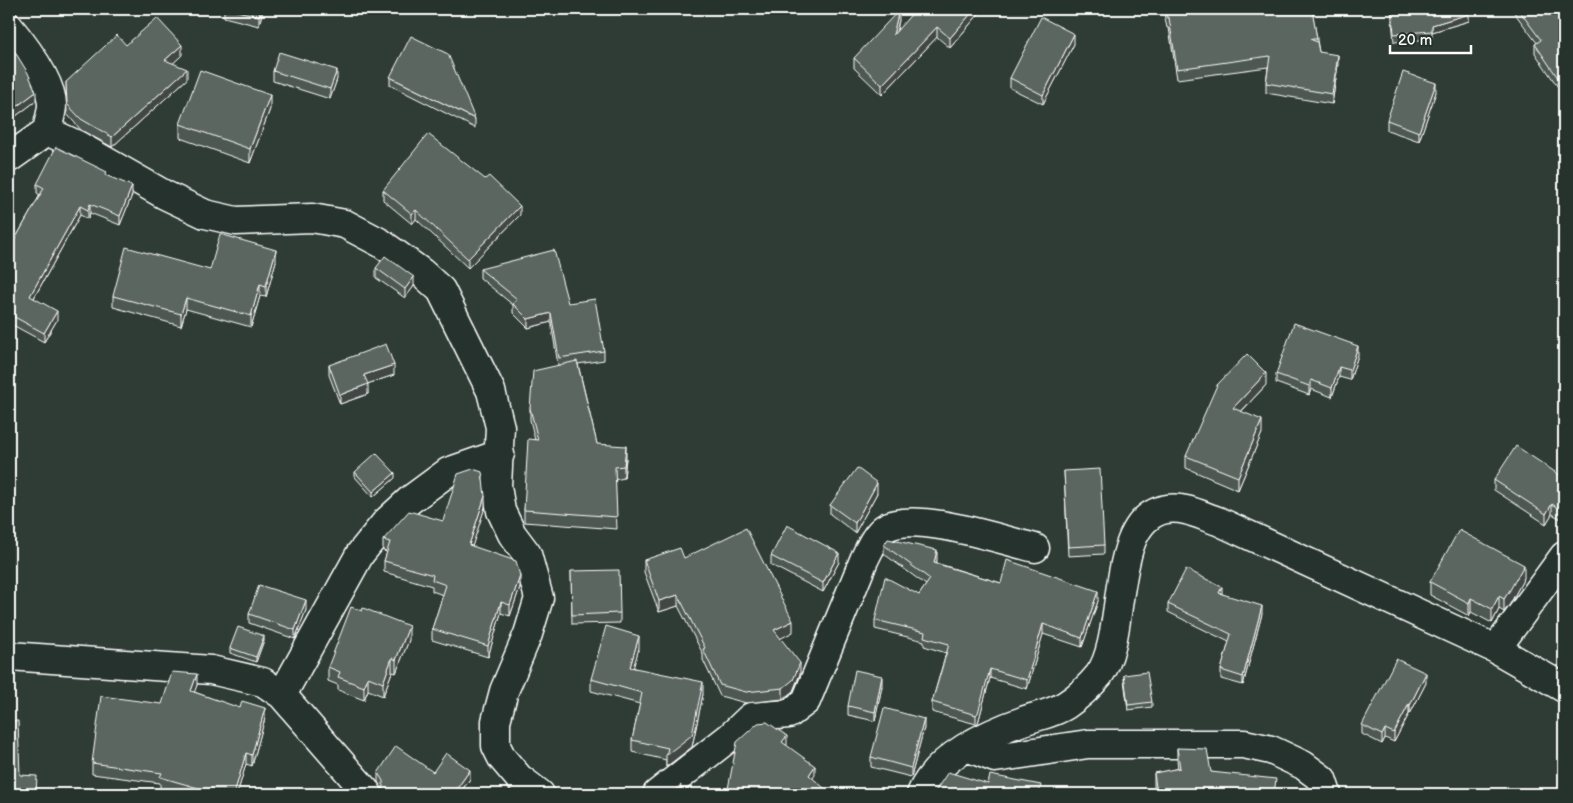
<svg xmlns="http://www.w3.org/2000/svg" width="1573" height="803" font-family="'Balsamiq Sans',sans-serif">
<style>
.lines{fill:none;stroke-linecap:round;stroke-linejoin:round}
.street-casing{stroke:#fff;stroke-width:31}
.street{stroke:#26332d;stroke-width:28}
.wall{fill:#4e5853;stroke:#fff}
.shaded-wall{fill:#404744;stroke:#fff}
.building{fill:#5b6661;stroke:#fff}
</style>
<rect width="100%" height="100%" fill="#2f3b35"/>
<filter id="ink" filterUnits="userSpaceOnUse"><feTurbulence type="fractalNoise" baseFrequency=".02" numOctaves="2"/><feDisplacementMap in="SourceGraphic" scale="10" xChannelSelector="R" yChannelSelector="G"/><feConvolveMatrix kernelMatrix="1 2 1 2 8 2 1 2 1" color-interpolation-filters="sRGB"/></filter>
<g filter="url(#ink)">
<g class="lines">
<!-- street casing -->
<g class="street-casing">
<path id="street" d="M9 27C23 44 52 82 52 105 52 113 48 123 47 131
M9 158 47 131 77 145 165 195 205 214 236 221 312 218 345 224 381 243 421 272 441 290 491 391 500 427 497 486 501 511 512 534 527 554 539 598 528 634 504 691 496 721V746L502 758 519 778 540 794
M1496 649 1564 556
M9 656 211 670 263 682 282 695 368 794
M282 695 360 554 386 522 410 500 448 472 500 454
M967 747 995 758 1088 744H1244L1271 750 1303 765 1322 779 1327 794
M657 794 731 736 751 717 789 714 806 701 864 560C869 550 875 535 885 528 913 510 1002 540 1035 548
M921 794C937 756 986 734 1023 721 1037 716 1054 713 1066 705 1078 697 1090 686 1099 675 1129 635 1107 518 1167 509 1184 506 1202 516 1218 521L1496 649 1564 688"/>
</g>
<!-- street -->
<use href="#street" class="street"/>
</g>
<!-- wall -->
<path class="wall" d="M58 9H67L66 11Z
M224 9H263L259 26 224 17Z
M982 9V10L950 48 937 37 882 95 854 68V58L899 20 897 31Z
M1163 9H1312L1319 52 1338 65 1332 104 1266 93V83L1268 67 1177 79 1169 28H1167Z
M1391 9H1468L1469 21 1432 32V39L1394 42Z
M1513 9H1564V81L1558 87 1535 53V44L1537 43 1513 11Z
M1074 44 1043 104 1010 88V78Z
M9 45 36 101 12 119 9 115Z
M126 45 182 55 173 63 187 79 112 147 81 130 67 114 66 82Z
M273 71 337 79 330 99 273 81Z
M390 77 475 119V128L390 85Z
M1436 92 1419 141 1387 130V120Z
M270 109 250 163 180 138V124Z
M107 175 132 195 120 225 90 213 88 219 80 215 34 298 57 320 44 342 9 323V250L40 195 37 193V184Z
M383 190 520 215 468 268 416 219 412 224 383 200Z
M276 261 266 297 260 296 251 327 186 309 181 326 113 307V296L210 270Z
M376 268 414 286 405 298 376 278Z
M480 269 568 303 604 351V360L578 364 597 444 626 458 624 478 615 480 617 529 524 522V510L535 440 530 420V408L558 365 551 322 528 328 513 313V305L480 278Z
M1358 355 1350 380 1339 377 1332 397 1311 389 1309 395 1276 383V374Z
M329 365 394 375 367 384 368 394 340 404 329 375Z
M1266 385 1241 412 1262 433 1238 490 1186 468V456Z
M1064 471 1104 545V554L1068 556Z
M355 472 395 478 373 497 355 477Z
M1564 478 1561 519 1552 514 1546 524 1494 490V480Z
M877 493 855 533 830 514V505Z
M485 507 472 546 520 587 510 616 501 613 488 657 432 640V629L443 595 432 591V586L384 572V561L387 552 383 551V540Z
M884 545 937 560 936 563 1001 583 1098 601 1082 647 1043 634 1027 689 990 678 978 723 976 724 932 712V702L946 653 924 646V641L875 629V620L919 595 926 585 884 554Z
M771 556 839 562 823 592 771 565Z
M684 558 793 632 780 638 800 674 793 691 783 699 746 703 720 696 703 660V654L678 606 659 612 644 572V560Z
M571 571 620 613V623L572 624Z
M1524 578 1510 604 1504 612 1499 609 1492 623 1471 612 1469 616 1430 595V582Z
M1222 594 1262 614 1243 685 1221 679V670L1229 642 1168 612V604Z
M306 610 295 639 249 623V614Z
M264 640 256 662 230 653V648Z
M409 640 396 673 392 672 383 696 368 690 364 700 338 690V685L328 681V667Z
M639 648 633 667 703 694 692 747 666 767V760L632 752V740L640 704 591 691V679Z
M1124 675 1152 702V707L1128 710 1124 680Z
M1426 683 1410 714H1409L1394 742 1385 738 1382 744 1362 734V725Z
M197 685 194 692 265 718 252 766 246 764 237 794H182L160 788V783L92 774V763L162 704Z
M882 686 875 721 848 715V706Z
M924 728 911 777 871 767V757Z
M1177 748 1211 772 1276 790 1275 794H1155L1154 785V773L1178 769 1177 760Z
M433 772 470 779 460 793 462 794H383V790L378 782V773Z"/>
<!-- shaded-wall -->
<path class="shaded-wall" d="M261 9H263L259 26V16Z
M975 9H982V10L950 48V38Z
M899 10V20L893 44V35Z
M1469 14V21L1432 32V25Z
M937 27V37L882 95V85Z
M1074 34V44L1043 104V95Z
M182 45V55L165 71V60Z
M1338 55V65L1332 104V94Z
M187 69V79L112 147V137Z
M337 70V79L330 99V89Z
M1564 72V81L1558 87V78Z
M1436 83V92L1419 141V132Z
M36 92V101L12 119V110Z
M270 95V109L250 163V149Z
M132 186V195L120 225V216Z
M90 204V213L88 219V210Z
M80 206V215L30 305V296Z
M520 206V215L468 268V259Z
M416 210V219L412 224V214Z
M276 250V261L266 297V286Z
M414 277V286L405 298V289Z
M260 284V296L251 327V316Z
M186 298V309L181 326V314Z
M57 311V320L44 342V333Z
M551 313V322L528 328V319Z
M1358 346V355L1350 380V370Z
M394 365V375L364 385V375Z
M1339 367V377L1332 397V388Z
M1266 373V385L1233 420V408Z
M1311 380V389L1309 395V386Z
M368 384V394L340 404V395Z
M1262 420V433L1238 490V477Z
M626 446V458L624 478V466Z
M395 473V478L373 497V492Z
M877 483V493L855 533V523Z
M485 496V507L469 556V545Z
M1552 504V514L1546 524V514Z
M1564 504V514L1561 519V510Z
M937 550V560L934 572V563Z
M839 553V562L823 592V583Z
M1524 565V578L1510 604 1504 612V599Z
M520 576V587L510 616V605Z
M1222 587V595L1219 593Z
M1098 591V601L1082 647V638Z
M678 595V606L659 612V601Z
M1499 596V609L1492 623V609Z
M1471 598V612L1469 616V603Z
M306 600V610L295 639V630Z
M501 602V613L488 657V646Z
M1262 606V614L1243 685V677Z
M793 621V632L774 642V630Z
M1043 624V634L1027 689V680Z
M409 626V640L396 673V660Z
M264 636V640L256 662V657Z
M639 636V648L630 679V667Z
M392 658V672L383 696V683Z
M800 663V674L793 691 783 699V688Z
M990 669V678L978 723 976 724V715Z
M1426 673V683L1410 714V705Z
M197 674V685L191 702V691Z
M882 676V686L875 721V712Z
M368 677V690L364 700V687Z
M703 682V694L692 747 666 767V755Z
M1409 704V714L1394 742V733Z
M265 708V718L252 766V755Z
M924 719V728L911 777V768Z
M1385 729V738L1382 744V735Z
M787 736V745L782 752V742Z
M246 753V764L237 794H234Z
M815 766V775L809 784V775Z
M470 770V779L459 794 456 790Z"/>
<!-- building -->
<path class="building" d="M228 9H261L259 16Z
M916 9H975L950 38 937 27 882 85 854 58 899 10 893 35Z
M1165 9H1312L1317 39H1310L1317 42 1319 52 1338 55 1332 94 1266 83 1270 56 1177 69 1169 18H1167Z
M1392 9H1468L1469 14 1432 25V31L1394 34Z
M1518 9H1564V72L1558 78 1535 44 1541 40Z
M1041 17 1074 34 1043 95 1010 78Z
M157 18 182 45 165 60 187 69 112 137 81 119 67 104 66 82 117 35 126 45Z
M411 36 448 54 475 119 390 77Z
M10 44 28 73 36 92 12 110 9 106V45Z
M279 52 337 70 330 89 273 71Z
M200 70 270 95 250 149 180 124Z
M1403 72 1436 83 1419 132 1387 120Z
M428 134 485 179 489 176 520 206 468 259 416 210 412 214 383 190Z
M56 147 107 172 105 175 132 186 120 216 90 204 88 210 80 206 30 296 57 311 44 333 9 314V250L44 188 37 184Z
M220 234 276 250 266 286 260 284 251 316 186 298 181 314 113 296 126 247 210 270Z
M554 250 568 303 595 299 604 351 559 358 551 313 528 319 513 304 517 299 480 269Z
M385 256 414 277 405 289 376 268Z
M1294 323 1358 346 1350 370 1339 367 1332 388 1311 380 1309 386 1276 374Z
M386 344 394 365 364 375 368 384 340 395 329 365Z
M1247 354 1266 373 1233 408 1262 420 1238 477 1186 456 1217 385Z
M577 361 597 444 626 446 624 466 615 467 617 517 524 510 528 439 538 440 530 408 533 371Z
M1516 446 1564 478V504L1561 510 1552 504 1546 514 1494 480Z
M376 453 395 473 373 492 355 472Z
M857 468 877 483 855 523 830 505Z
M473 469 482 472 485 496 469 545 516 561 520 576 510 605 501 602 488 646 432 629 446 585 432 580 433 575 384 561 390 542 383 540 409 511 443 521 458 474Z
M1100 469 1104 545 1068 547 1064 471Z
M787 525 839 553 823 583 771 556Z
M746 528 793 621 774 630 800 663 793 680 783 688 746 692 720 685 703 649 705 648 678 595 659 601 644 560 680 548 684 558Z
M1459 530 1524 565 1510 590 1504 599 1499 596 1492 609 1471 598 1469 603 1430 582Z
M888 539 937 550 934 563 1001 583 1007 560 1098 591 1082 638 1043 624 1027 680 990 669 978 713 976 715 932 702 949 644 924 637 925 632 875 620 885 577 919 595 930 579 884 545Z
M1186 569 1222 587 1219 593 1262 606 1243 677 1221 670 1231 634 1168 604Z
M619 570 620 613 572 615 571 571Z
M259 585 306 600 295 630 249 614Z
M351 607 362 611 363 608 409 626 396 660 392 658 383 683 368 677 364 687 338 677 340 672 328 667Z
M606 626 639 636 630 667 703 682 692 735 666 755 668 748 632 740 642 693 591 679Z
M238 627 264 636 256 657 230 648Z
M1396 659 1426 673 1410 705 1409 704 1394 733 1385 729 1382 735 1362 725Z
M855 670 882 676 875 712 848 706Z
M172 672 197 674 191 691 240 708 242 701 265 708 252 755 246 753 234 794H219L160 777 162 773 92 763 101 696 162 704Z
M1147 672 1152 702 1128 705 1124 675Z
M884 708 924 719 911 768 871 757Z
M9 721H18L20 775 37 776 36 794H9Z
M767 722 787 736 782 742 815 766 809 775 831 794H727L737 742 758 723Z
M396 746 433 772 446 753 470 770 456 790 462 794H389L383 790V781L378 773Z
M1177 748 1207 749 1211 772 1276 779 1274 794H1157L1154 773 1180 768Z
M948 772 988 784 990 775 1041 785 1039 794H932L934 793Z
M681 785 679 794H670Z"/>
</g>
<!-- margin -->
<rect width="1573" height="803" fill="none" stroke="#26332d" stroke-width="30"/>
<rect x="15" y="15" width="1543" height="773" fill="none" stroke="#fff" stroke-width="2" filter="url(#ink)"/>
<!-- scale -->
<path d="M1390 45v8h81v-8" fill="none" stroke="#ffffff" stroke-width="2.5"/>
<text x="1398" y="45" font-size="15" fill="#ffffff" stroke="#26332d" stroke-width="4" paint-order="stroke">20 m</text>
</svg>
